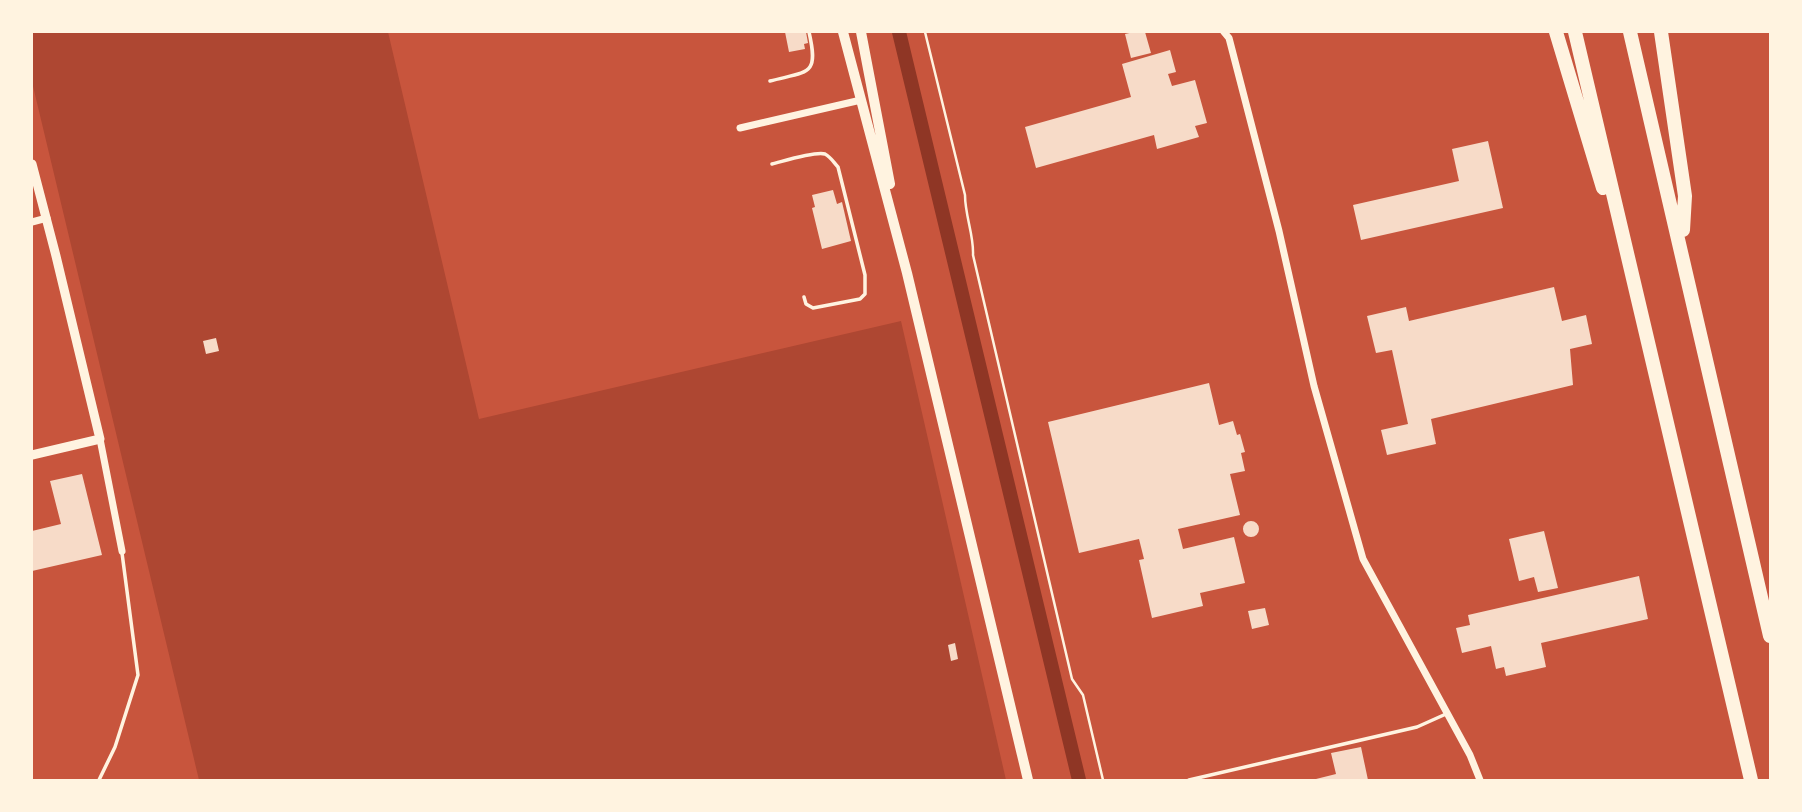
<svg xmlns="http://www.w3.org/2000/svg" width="1802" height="812" font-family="Roboto,sans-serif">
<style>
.green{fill:#ae4732}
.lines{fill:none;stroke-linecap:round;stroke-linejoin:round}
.canal{stroke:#8f3625;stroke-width:14}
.building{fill:#f7dbc8}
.path{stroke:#fff3e0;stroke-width:2.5}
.service{stroke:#fff3e0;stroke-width:3.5}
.minor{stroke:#fff3e0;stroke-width:7}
.tertiary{stroke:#fff3e0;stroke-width:9}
.secondary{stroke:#fff3e0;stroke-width:10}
.motorway{stroke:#fff3e0;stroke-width:14}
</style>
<rect width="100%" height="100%" fill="#c8553d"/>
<!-- green -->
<path class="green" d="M32 32H388L479 419 901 321 1006 780H199L32 82Z"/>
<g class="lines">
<!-- canal -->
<path class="canal" d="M899 32 1079 780"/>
</g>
<!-- building -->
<path class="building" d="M785 32H806L808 43 804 44 805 49 789 52Z
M1134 32H1145L1151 53 1131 58 1125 34Z
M1170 50 1176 72 1168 74 1172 86 1195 80 1207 123 1195 126 1199 137 1157 149 1154 135 1036 168 1025 127 1131 97 1122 64Z
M1488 141 1503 208 1361 240 1353 205 1459 181 1452 149Z
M833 190 837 204 842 202 851 241 822 249 812 208 815 207 812 195Z
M1554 287 1562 321 1586 315 1592 344 1570 349 1573 385 1431 419 1436 444 1387 455 1381 430 1408 424 1392 350 1376 353 1367 316 1406 307 1409 321Z
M216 338 219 351 206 354 203 341Z
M1209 383 1219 425 1233 421 1237 435 1240 434 1245 452 1241 453 1245 471 1230 474 1240 515 1178 529 1183 549 1234 537 1245 583 1200 593 1203 606 1152 618 1139 560 1144 559 1139 539 1079 553 1048 422Z
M82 474 102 555 32 571V531L61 524 50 481Z
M1243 529a8 8 0 1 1 16 0a8 8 0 1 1-16 0Z
M1544 531 1558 588 1538 592 1534 577 1519 581 1509 539Z
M1639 576 1648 619 1541 643 1546 667 1506 676 1504 667 1496 669 1491 646 1462 653 1456 628 1470 625 1468 615Z
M1265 608 1269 625 1252 629 1248 611Z
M955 643 958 659 951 661 948 645Z
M1361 747 1368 780H1312L1336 774 1331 753Z"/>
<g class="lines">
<!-- path -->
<path class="path" d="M925 32 965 195C965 216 974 235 973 255L1072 679 1083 695 1103 780"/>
<!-- service -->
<path class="service" d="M770 81C809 71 819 76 809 32
M772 164C784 161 815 151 825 154 831 157 834 163 838 167L865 275V294L860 299 813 308 806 304 804 297
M99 780 115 747 138 675 122 553
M1189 780 1417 727 1446 714"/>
<!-- minor -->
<path class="minor" d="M1224 32 1229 38 1279 231 1314 386 1363 559 1470 755 1480 780
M740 128 861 100
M32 222 47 218
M100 439 122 551"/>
<!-- tertiary -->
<path class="tertiary" d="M32 164 56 256 100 439 32 455"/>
<!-- secondary -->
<path class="secondary" d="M843 32 907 273 1028 780
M861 32 890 184"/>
<!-- motorway -->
<path class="motorway" d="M1556 32 1603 188
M1575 32 1751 780
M1630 32 1770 636
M1661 32 1685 196 1683 230"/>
</g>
<!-- border -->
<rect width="1802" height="812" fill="none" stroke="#fff3e0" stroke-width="66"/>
</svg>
